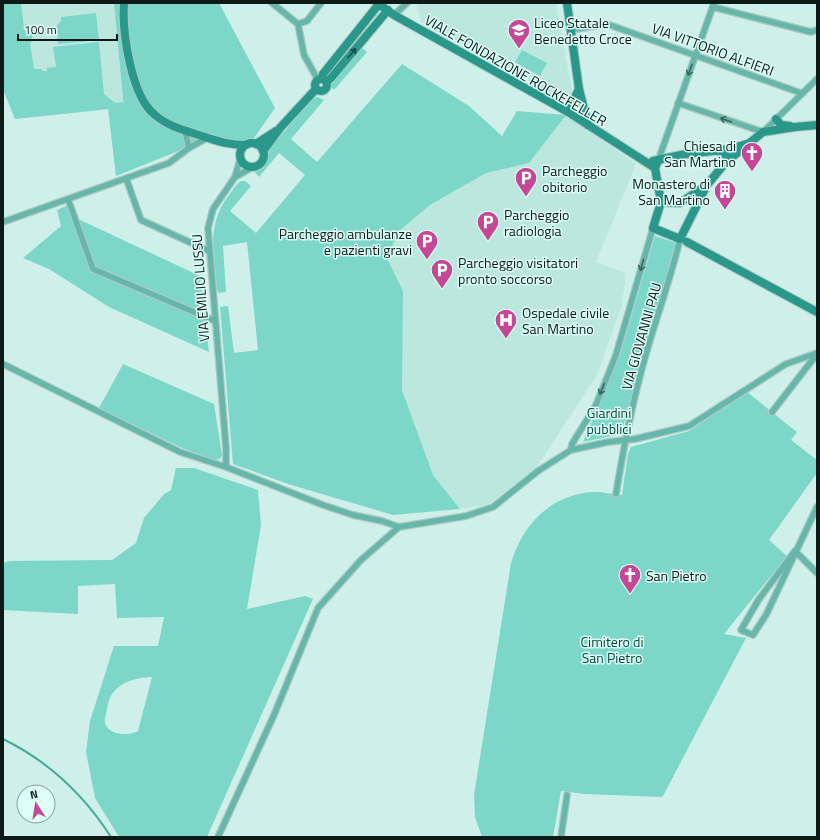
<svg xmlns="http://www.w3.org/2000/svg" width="820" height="840" font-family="'Titillium Web',sans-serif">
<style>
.built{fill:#bce7df}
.green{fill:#7cd7c9;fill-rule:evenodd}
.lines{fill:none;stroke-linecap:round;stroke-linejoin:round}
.stream{stroke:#45a99b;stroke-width:2}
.street-casing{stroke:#acc9c4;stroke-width:8}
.secondary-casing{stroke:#acc9c4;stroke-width:10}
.street{stroke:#66b7aa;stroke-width:5.5}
.secondary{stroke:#29988b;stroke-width:8}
.oneway{stroke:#194c46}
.oneway2{stroke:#3a6861}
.labels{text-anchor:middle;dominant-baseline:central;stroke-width:3;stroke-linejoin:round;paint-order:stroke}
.poi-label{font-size:14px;fill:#0e1a18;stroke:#dcfef7;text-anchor:start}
.street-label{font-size:14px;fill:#0e1a18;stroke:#dcfef7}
.park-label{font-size:14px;fill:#07473f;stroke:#dcfef7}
</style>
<rect width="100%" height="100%" fill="#cff0ea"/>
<!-- built -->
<path class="built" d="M3 3H114L125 108 15 119 3 89Z
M418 3H556L573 96 565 102 529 82 527 78 421 22 416 4Z
M566 115 636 164 596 262 626 273 622 305 597 375 536 468 487 505 460 509 433 475 402 390 403 291 387 258 399 231 430 205 486 173 529 163Z"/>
<!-- green -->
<path class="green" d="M3 3H21L24 28H32V42L30 43 34 69H42V71H47V68L56 67 53 47 99 42 104 94 115 103 123 102 124 108 114 3H219L275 108 249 145 229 141 201 142 116 176 108 109 15 119 3 89Z
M96 13 99 40 58 44 57 25 61 21V17Z
M362 48 367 52 334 90 332 88 331 84Z
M522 50 547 63 540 76 515 62Z
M402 64 469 106 502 136 517 111 566 115 529 163 486 173 430 205 399 231 387 258 403 291 402 390 433 475 460 509 393 515 288 484 233 464 220 307 228 306 234 353 258 350 247 242 223 246 226 292 219 293 217 289C214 255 206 224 229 195 233 190 236 184 241 181H245L251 186 230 211 256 233 305 175 279 153 259 177 252 169 312 99 318 97 324 100 291 139 317 162Z
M71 204 76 218 200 276 209 352 109 307 49 269 23 258 61 226 57 210Z
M655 236 676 243 669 274 652 325 621 434 583 442 620 355Z
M123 364 214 404 222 455 220 459 215 460 182 448 99 408Z
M747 392C766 407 778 417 797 432L791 440 817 460V473L769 540 787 556 724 634 746 638 664 794 662 797 584 794 561 791 553 837H482L475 817 474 795 511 563C523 524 551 494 594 492 603 492 613 494 622 495L628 454 631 447 689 431Z
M176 468H194L258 490 261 525 247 609 305 596 313 599 207 837H119L95 798 86 752 90 721 114 646H158L164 617 117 618 115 584 78 586V614L3 610V563L10 561 112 560 136 543 144 518 164 494 171 490ZM152 677 138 731C129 736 109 736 105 723 104 720 106 714 107 710 109 686 129 678 152 677Z"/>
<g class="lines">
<!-- stream -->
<path class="stream" d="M3 739C48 761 84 795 111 837"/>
<!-- street casing -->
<g class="street-casing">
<path id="street" d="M272 3 298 24 304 55 318 80
M713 7 811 32 817 30
M394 15 407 3
M298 24 307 21 321 3
M571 30 607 24 801 93
M678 103 763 132 817 79
M185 131 189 148
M658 161 714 3
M235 177 251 168
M126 178 141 220 209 251
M68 199 93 269 215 321
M3 222 169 163 189 148 207 138
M3 364 180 452 226 467 323 505 353 515 382 521 399 527 466 516 493 507 538 471 571 450 608 442 635 439 689 426 786 364 817 353
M772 412 817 354
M571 450 572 444 596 405 616 355 653 228
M226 467V448L208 228 213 209 235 177 240 160
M616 494C623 451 631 408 643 365 654 323 670 282 680 239L683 240
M795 551 759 599 741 630 753 635 766 615 817 507
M795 551 817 573
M218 837 274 715 318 608 361 560 399 527
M561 837 567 795"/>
</g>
<!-- secondary casing -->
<g class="secondary-casing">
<path id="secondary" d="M124 3C122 32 131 96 155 115 168 126 183 130 199 135 217 141 227 145 246 145
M377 3 394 15 568 112 655 168
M567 3 579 89 588 125
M322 79 323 74 379 4
M315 85a6 6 0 1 1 12 0a6 6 0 1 1-12 0Z
M326 82 331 78 388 10
M568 112 579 89
M776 119 781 125 790 126
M240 155a12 12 0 1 1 24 0a12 12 0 1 1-24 0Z
M256 144 276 131
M263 151 280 128 316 89
M653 161 686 154 730 149 750 143
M658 161 655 168 661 202 653 228 680 239 707 185 726 162V154L722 151H717
M725 163 763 132 795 127 817 125
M661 202 680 203 707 185
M687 242 817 312"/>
</g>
<!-- street -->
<use href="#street" class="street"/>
<!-- secondary -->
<use href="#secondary" class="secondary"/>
</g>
<!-- one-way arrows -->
<defs><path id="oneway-shaft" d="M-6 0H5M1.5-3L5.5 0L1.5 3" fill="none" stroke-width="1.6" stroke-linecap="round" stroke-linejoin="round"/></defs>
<use class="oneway" href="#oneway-shaft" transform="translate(352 53) rotate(-50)"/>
<g class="oneway2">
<use href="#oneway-shaft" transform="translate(690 70) rotate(110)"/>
<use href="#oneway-shaft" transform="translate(726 120) rotate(-161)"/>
<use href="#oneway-shaft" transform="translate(642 265) rotate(106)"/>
<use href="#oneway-shaft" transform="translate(602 389) rotate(112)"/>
</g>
<!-- icons -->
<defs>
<g id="school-pin" transform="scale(1.15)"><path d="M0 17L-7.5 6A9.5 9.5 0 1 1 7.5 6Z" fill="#c54897" stroke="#dcfef7"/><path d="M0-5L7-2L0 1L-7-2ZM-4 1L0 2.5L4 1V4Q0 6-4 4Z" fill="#fff"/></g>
<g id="church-pin" transform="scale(1.15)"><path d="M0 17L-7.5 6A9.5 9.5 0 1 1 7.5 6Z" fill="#c54897" stroke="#dcfef7"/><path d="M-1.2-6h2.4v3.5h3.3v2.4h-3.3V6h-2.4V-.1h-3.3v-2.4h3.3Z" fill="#fff"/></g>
<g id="parking-pin" transform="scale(1.15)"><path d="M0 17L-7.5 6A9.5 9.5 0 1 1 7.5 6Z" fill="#c54897" stroke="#dcfef7"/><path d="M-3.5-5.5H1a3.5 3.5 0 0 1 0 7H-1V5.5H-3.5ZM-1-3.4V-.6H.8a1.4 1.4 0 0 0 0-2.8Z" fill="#fff"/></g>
<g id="building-pin" transform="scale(1.15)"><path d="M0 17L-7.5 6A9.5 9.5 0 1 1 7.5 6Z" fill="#c54897" stroke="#dcfef7"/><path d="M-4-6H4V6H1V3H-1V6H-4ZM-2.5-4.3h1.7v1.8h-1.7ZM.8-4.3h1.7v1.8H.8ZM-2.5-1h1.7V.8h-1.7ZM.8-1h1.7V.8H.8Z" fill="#fff"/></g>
<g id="hospital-pin" transform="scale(1.15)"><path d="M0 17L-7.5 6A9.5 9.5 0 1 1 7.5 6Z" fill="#c54897" stroke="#dcfef7"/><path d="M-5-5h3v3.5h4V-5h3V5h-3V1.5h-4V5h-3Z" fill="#fff"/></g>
</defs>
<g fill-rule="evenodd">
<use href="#school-pin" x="519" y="30"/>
<use href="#church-pin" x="752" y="153"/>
<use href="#parking-pin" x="526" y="178"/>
<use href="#building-pin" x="725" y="191"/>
<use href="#parking-pin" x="488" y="222"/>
<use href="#parking-pin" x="427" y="241"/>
<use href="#parking-pin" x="442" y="270"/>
<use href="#hospital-pin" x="506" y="320"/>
<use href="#church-pin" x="630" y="575"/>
</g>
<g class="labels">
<!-- poi labels -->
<g class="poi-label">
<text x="534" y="22">Liceo Statale<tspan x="534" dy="16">Benedetto Croce</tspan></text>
<text x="736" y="145" text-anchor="end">Chiesa di<tspan x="736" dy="16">San Martino</tspan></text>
<text x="542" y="170">Parcheggio<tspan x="542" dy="16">obitorio</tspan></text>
<text x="710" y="183" text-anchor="end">Monastero di<tspan x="710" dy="16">San Martino</tspan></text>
<text x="504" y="214">Parcheggio<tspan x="504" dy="16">radiologia</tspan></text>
<text x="412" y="233" text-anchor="end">Parcheggio ambulanze<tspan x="412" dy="16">e pazienti gravi</tspan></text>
<text x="458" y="262">Parcheggio visitatori<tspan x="458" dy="16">pronto soccorso</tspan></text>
<text x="522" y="312">Ospedale civile<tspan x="522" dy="16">San Martino</tspan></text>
<text x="646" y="575">San Pietro</text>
</g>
<!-- street labels -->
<g class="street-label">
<text transform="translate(713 49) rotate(20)">VIA VITTORIO ALFIERI</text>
<text transform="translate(516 70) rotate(30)">VIALE FONDAZIONE ROCKEFELLER</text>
<text transform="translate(200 288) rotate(-94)">VIA EMILIO LUSSU</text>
<text transform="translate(641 336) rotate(-74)">VIA GIOVANNI PAU</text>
</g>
<!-- park labels -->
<g class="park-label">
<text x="609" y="412">Giardini<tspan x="609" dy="16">pubblici</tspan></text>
<text x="612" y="641">Cimitero di<tspan x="612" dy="16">San Pietro</tspan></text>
</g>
</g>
<!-- border -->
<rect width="820" height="840" fill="none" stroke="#0e1a18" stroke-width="8"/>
<!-- north arrow -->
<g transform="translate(36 804) rotate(348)"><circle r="19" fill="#dcfef7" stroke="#8aa39e"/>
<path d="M0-3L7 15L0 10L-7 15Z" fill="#c54897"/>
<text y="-6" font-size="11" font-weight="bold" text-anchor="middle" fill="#0e1a18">N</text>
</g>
<!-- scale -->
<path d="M18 34v6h99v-6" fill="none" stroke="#0e1a18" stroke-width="2"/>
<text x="24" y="34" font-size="12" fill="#0e1a18" stroke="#dcfef7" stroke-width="3" paint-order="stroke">100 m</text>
</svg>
